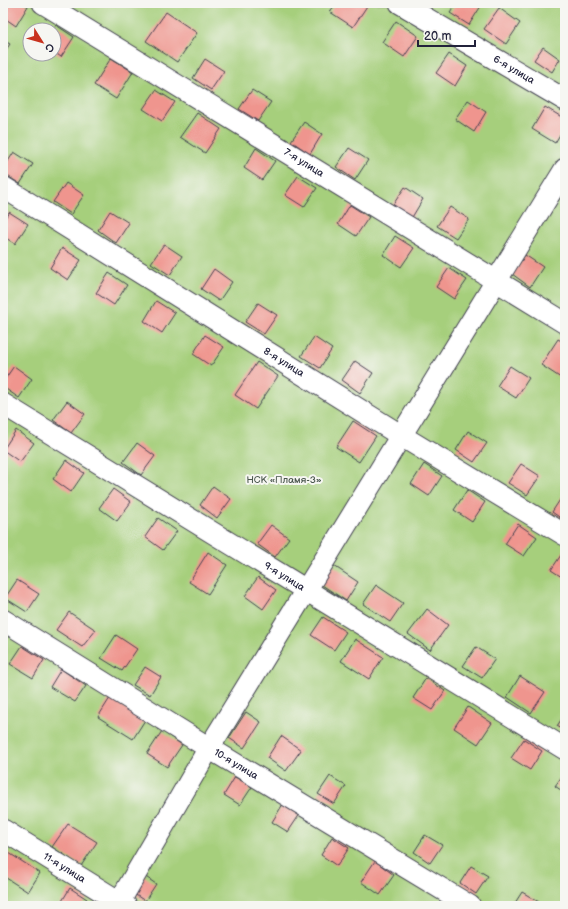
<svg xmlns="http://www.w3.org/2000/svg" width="568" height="909" font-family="'Balsamiq Sans',sans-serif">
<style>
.green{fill:#a6cf7b;stroke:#64785b;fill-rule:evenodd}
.building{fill:#ef958e}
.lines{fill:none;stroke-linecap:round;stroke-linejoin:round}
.minor-casing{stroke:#403f4f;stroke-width:23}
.minor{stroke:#fff;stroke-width:21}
.labels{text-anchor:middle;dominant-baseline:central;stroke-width:4;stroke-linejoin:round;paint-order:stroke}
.street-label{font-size:10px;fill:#22223b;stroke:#f6f6f2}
.park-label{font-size:10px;fill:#4a564e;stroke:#f6f6f2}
</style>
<rect width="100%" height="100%" fill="#f6f6f2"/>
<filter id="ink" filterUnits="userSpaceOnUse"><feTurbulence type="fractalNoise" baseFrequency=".025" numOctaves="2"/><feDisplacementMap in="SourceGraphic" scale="8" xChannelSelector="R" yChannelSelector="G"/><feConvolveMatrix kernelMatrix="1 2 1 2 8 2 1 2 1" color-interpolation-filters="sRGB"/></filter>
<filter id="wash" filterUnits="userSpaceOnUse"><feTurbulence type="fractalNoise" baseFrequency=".012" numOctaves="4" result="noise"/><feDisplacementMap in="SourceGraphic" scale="16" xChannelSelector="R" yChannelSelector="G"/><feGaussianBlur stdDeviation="0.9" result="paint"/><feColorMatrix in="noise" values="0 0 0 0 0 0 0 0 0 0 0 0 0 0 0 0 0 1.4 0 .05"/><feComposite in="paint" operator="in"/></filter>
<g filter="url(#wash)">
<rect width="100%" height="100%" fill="#e8e2c2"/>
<!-- green -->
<path class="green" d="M3 3H565V906H3ZM30 30H54V54H30Z"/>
<g id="blocks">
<!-- building -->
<path class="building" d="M4 3H24L28 6 16 26 3 17Z
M336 3H369L353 27 330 12Z
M457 3H477L481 6 469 25 450 13Z
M499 8 520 23 506 44 484 29Z
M166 12 197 33 177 62 146 41Z
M396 21 418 36 404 57 382 42Z
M56 25 74 37 61 57 54 52V30H52Z
M3 40 10 44 3 54Z
M543 47 560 59 552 72 534 60Z
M449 54 467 66 455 86 436 73Z
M111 58 133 72 116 99 94 85Z
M205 59 224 71 211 90 193 78Z
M156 90 175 102 162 121 143 109Z
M252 90 271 102 258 121 239 109Z
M468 100 486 112 474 132 455 119Z
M545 107 565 119V126L555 143 532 129Z
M197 113 221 129 205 153 180 137Z
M304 122 322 134 310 154 291 141Z
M256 148 275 161 262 180 244 168Z
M349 148 368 160 355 180 336 167Z
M14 152 33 164 20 184 3 173V169Z
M298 176 317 188 304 207 285 195Z
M66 183 84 195 71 214 53 202Z
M405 187 423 199 411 219 392 206Z
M350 205 369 217 356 236 338 224Z
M450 207 469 219 456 238 437 226Z
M110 211 129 223 116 243 98 230Z
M9 212 28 224 15 244 3 236V221Z
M395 236 414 248 401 267 383 255Z
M164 244 182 256 170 275 151 263Z
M62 248 81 260 68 280 50 268Z
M525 255 543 267 530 287 512 274Z
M449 268 467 280 454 299 436 287Z
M214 269 232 282 219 301 201 289Z
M109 273 127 285 114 305 96 293Z
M156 301 175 313 162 333 144 321Z
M258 303 277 315 264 334 245 322Z
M205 335 224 347 211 366 193 354Z
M314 337 332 349 320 368 301 356Z
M558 339 565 343V378L564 380 541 365Z
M355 361 373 373 360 393 342 380Z
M257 362 278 376 256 409 235 395Z
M14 366 32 379 19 398 3 387V382Z
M510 366 529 378 516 398 497 386Z
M67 401 85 414 71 433 53 420Z
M353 421 376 436 359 462 336 447Z
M16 430 34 443 20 462 3 450Z
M468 431 487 443 474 462 456 450Z
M137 443 155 456 141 475 123 462Z
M66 460 84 473 71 492 53 479Z
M424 464 442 476 429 496 411 484Z
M521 464 540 476 527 495 508 483Z
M213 486 231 499 217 518 200 505Z
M113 489 131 502 117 521 99 508Z
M467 490 485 502 472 522 454 510Z
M565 492V521L552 512Z
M158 518 177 531 163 550 145 537Z
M518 524 537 537 524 556 505 544Z
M271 525 289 538 275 557 257 544Z
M565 549V579L551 570Z
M208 552 227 565 208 594 189 582Z
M331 564 358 582 346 601 319 583Z
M258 577 276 590 263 609 245 596Z
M17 580 39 594 27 612 5 598Z
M376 585 403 603 390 622 363 604Z
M427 609 448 625 430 650 408 634Z
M69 612 96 630 82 647 56 630Z
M323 617 346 632 334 650 311 635Z
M116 635 137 649 122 671 101 658Z
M355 639 383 657 369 679 341 661Z
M22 646 44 660 33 678 10 664Z
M476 647 495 659 482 678 463 666Z
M145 667 161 677 150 695 133 685Z
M61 669 86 686 75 702 50 687Z
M520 676 545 692 531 713 507 697Z
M426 678 445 691 432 710 413 698Z
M110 698 145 720 133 739 98 717Z
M468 707 492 723 478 744 454 728Z
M246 712 261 722 244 748 229 738Z
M565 714V731L557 726Z
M162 731 182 745 167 767 147 754Z
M281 736 301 750 286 771 267 758Z
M524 739 542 751 530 770 511 758Z
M565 772V793L555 786Z
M330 776 346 786 334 804 318 794Z
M235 777 252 787 240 805 224 795Z
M283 804 300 814 288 832 272 822Z
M68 824 97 842 81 866 52 847Z
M425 835 442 845 430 863 414 852Z
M332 837 349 848 337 866 321 855Z
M9 853 40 873 28 892 3 876V863Z
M375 861 394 875 380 895 361 882Z
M471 866 488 876 476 894 460 883Z
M140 873 156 884 145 901 128 890Z
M70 888 87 899 82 906H59Z
M522 892 539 902 536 906H513Z"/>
</g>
</g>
<g filter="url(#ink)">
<use href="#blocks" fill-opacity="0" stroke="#403f4f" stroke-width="1"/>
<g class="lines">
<!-- minor casing -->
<g class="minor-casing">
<g id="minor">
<path id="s1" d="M43 3 565 323"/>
<path id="s2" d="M400 3 565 100"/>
<path id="s3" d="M3 187 400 435 565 535"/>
<path id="s4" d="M3 404 565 749"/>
<path id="s5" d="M3 620 209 748 470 906"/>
<path id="s6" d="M3 830 126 906"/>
<path d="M117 906 209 748 565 169"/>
</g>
</g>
<!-- minor -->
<use href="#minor" class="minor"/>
</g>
</g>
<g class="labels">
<!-- street labels -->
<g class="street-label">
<text stroke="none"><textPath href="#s2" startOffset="132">6-я улица</textPath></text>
<text stroke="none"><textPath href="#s1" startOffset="306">7-я улица</textPath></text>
<text stroke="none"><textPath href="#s3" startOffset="331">8-я улица</textPath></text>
<text stroke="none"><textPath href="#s4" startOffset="330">9-я улица</textPath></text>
<text stroke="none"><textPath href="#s5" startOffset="274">10-я улица</textPath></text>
<text stroke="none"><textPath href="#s6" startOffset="72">11-я улица</textPath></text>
</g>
<!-- park labels -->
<g class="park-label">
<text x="284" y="480">НСК «Пламя-3»</text>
</g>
</g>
<!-- margin -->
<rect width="568" height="909" fill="none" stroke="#f6f6f2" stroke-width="16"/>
<!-- north arrow -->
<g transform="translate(42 42) rotate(127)"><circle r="19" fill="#f6f6f2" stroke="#a1a1a9"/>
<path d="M0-3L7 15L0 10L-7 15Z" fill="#c8321e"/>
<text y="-6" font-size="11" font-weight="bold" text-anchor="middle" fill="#22223b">С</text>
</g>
<!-- scale -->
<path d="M418 40v6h57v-6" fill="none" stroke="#22223b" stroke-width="2"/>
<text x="424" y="40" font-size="12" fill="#22223b" stroke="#f6f6f2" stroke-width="3" paint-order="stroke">20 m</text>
</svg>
